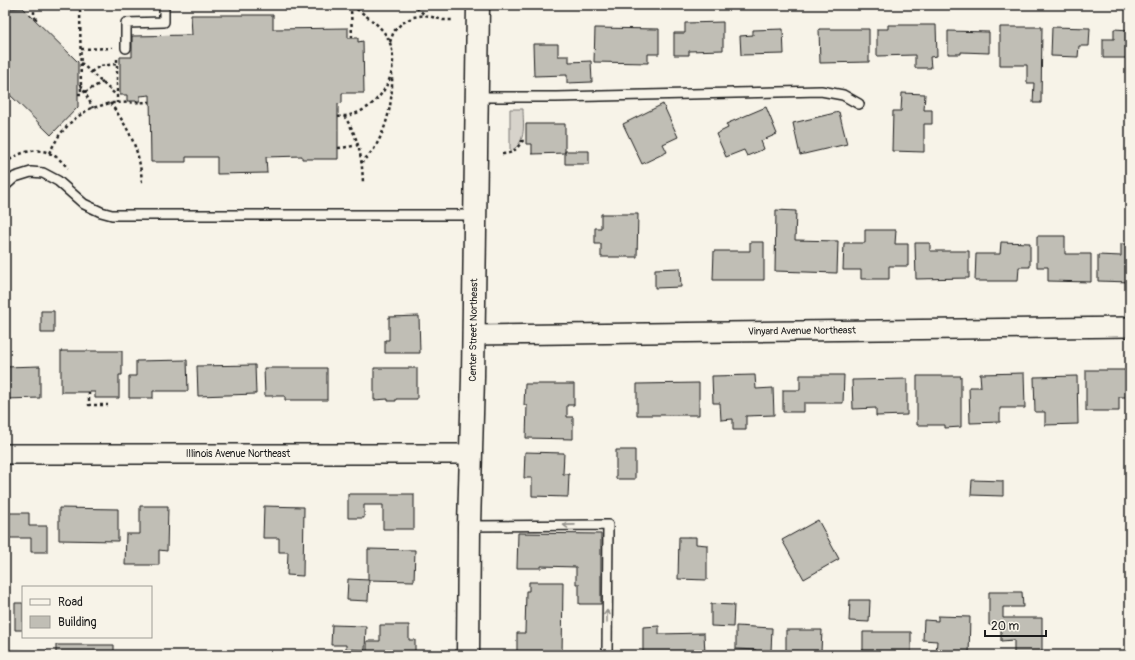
<svg xmlns="http://www.w3.org/2000/svg" width="1135" height="660" font-family="Pangolin,sans-serif">
<style>
.green{fill:#d7d3cb;stroke:#7a7874}
.building{fill:#c0beb5;stroke:#1c1c1c}
.lines{fill:none;stroke-linecap:round;stroke-linejoin:round}
.service-casing{stroke:#1c1c1c;stroke-width:12}
.minor-casing{stroke:#1c1c1c;stroke-width:22}
.secondary-casing{stroke:#1c1c1c;stroke-width:25}
.path{stroke:#1c1c1c;stroke-width:2.5;stroke-dasharray:3 3;stroke-linecap:butt}
.service{stroke:#f7f3e8;stroke-width:9}
.minor{stroke:#f7f3e8;stroke-width:19}
.secondary{stroke:#f7f3e8;stroke-width:22}
.oneway{stroke:#94928c}
.labels{text-anchor:middle;dominant-baseline:central;stroke-width:4;stroke-linejoin:round;paint-order:stroke}
.street-label{font-size:10px;fill:#1c1c1c;stroke:#f7f3e8}
</style>
<rect width="100%" height="100%" fill="#f7f3e8"/>
<filter id="ink" filterUnits="userSpaceOnUse"><feTurbulence type="fractalNoise" baseFrequency=".025" numOctaves="2"/><feDisplacementMap in="SourceGraphic" scale="8" xChannelSelector="R" yChannelSelector="G"/><feConvolveMatrix kernelMatrix="1 2 1 2 8 2 1 2 1" color-interpolation-filters="sRGB"/></filter>
<g filter="url(#ink)">
<!-- green -->
<path class="green" d="M510 109H523C523 123 527 142 512 150H510Z"/>
<!-- building -->
<path class="building" d="M23 8 78 62V107L51 135 5 90V9Z
M191 15H273V29L348 28V38H358V42L363 41 364 93H342V103L338 104V159H302V156L266 157 267 173 217 174V157H186V162H151L150 95 140 96V101H127V95H120V57H132V36L192 35Z
M723 22V50L689 51V55H674V33H685V23Z
M888 25H936L937 56 930 57 931 68H915V55L877 56V29H888Z
M1000 27H1042L1041 103H1033L1034 83H1027V65H1000Z
M1052 27 1090 28 1089 46H1079L1078 57 1051 56Z
M595 28 659 29V54H648V63L594 62Z
M783 29 784 54 741 55 740 36 753 35V30Z
M819 29H869V62L820 63Z
M1114 29 1130 30V58H1103V39H1114Z
M948 31 989 32V53L961 52V54H948Z
M533 44H558V56H569V62L591 61 592 82 567 83V75L534 76Z
M902 93 925 94 924 110H932V124H924V152L892 151 893 111H901Z
M663 104 678 137 663 144 667 152 642 164 623 124Z
M766 107 777 134 761 141 764 149 747 156 744 150 726 157 716 134 728 128 726 124Z
M839 112 847 144 800 155 793 123Z
M526 124H565V153L532 154V144H526Z
M565 151H589V164H565Z
M776 210 796 211 795 240 838 241 837 273 775 271Z
M601 214H638L637 257H601V244H595V228H601Z
M865 230H896L895 244H908V266H889V279H861V270H843L844 243H865Z
M1037 236H1065V254H1091V282L1048 281V267H1037Z
M750 242H764V280H713L714 251H750Z
M1001 242 1030 243V267H1019L1018 281H975L976 254H1000Z
M915 243H930V251H969V278L916 279Z
M1121 244H1130V282L1098 281V255L1121 256Z
M680 268 681 287 655 288V269Z
M41 311H54V333H41Z
M419 316 420 353H385V340H389V317Z
M61 351H122V375H119V398H95V392H61Z
M187 360 188 391H153V398H129V376H136V361Z
M255 365 256 394 198 396 197 366Z
M40 366V398L5 399V367Z
M264 368H327V400H285V396H265Z
M374 368H417V399H396V401H388V399L374 400Z
M1086 370H1130V397H1119V411H1086Z
M1024 373 1025 408H1000V422L970 423 969 387H981L980 374Z
M755 375 756 389 773 388 774 415 746 416V430H733V419L721 420 720 403H713L712 376Z
M800 375H844L843 403H804V412H783V390H800Z
M917 376H961V427L945 428V425H917Z
M1077 376 1078 424 1045 425V412H1035L1034 377Z
M907 379V415L876 416V408L853 409 852 380Z
M699 383V415H637V384Z
M525 384H574V405H567V417H573V439L526 438 527 405H524Z
M616 450H635V479H616Z
M525 452 564 453 563 474H569L568 497 532 496V478H524Z
M972 480 1003 481V496L971 495Z
M348 494H414V529H383V505H364V518H348Z
M140 506H168L167 551 159 550V565H125L126 534H140Z
M264 506 304 507 303 576 287 575 288 552H279V538H263Z
M59 508 118 509V541L59 540Z
M5 513H29V526H47V552H31V538H7L6 554H5Z
M818 520 839 559 804 579 782 540Z
M518 533 601 534V604H579V584H576V567L541 566V568H517Z
M679 537H696V544L707 545V580L678 579Z
M368 549 415 550 414 581 368 580Z
M348 579 369 580 368 601 347 600Z
M529 582H563L562 655H517V633H525L526 591H529Z
M989 592H1022L1023 607H1003V618H1042V655H1014V640L1001 641V625H989Z
M850 600H870L869 622 849 621Z
M15 603H23V630H15Z
M711 604 734 605 733 627 711 626Z
M938 616 970 617 969 655 936 654 937 641 923 640 924 620 938 621Z
M332 625 366 626 365 650 346 649V645H331Z
M380 625H409V640H415V655H367V641H380Z
M659 626V634L704 633 705 655H643V627Z
M736 626 772 628 771 652 763 651V655H755L756 650 736 649Z
M786 630H822L821 652 786 651Z
M863 632H911V655H863Z
M56 645H114V655H56Z
M5 650 47 651V655H5Z"/>
<g class="lines">
<!-- service casing -->
<g class="service-casing">
<path id="service" d="M126 48V23L164 22V5
M477 97H556L821 91 843 95 859 104
M5 186 15 177 31 172 43 173 58 181 84 204 101 212 112 215H475
M469 526 608 525 607 655"/>
</g>
<!-- minor casing -->
<g class="minor-casing">
<g id="minor">
<path id="s1" d="M473 335 1130 327"/>
<path id="s2" d="M5 454H471"/>
</g>
</g>
<!-- secondary casing -->
<g class="secondary-casing">
<g id="secondary">
<path id="s3" d="M468 655 469 526 473 377 478 5"/>
</g>
</g>
<!-- path -->
<path class="path" d="M34 5V16L36 19 35 20
M254 5H275
M333 5C338 6 345 6 351 7 359 9 367 17 374 22 380 27 388 36 390 43 401 73 380 108 350 115 346 116 342 116 338 117
M411 5 417 8 425 15
M352 38 351 7 358 5
M390 42 394 31 401 24 413 17 425 15 443 20H454
M81 49 112 48
M117 59V103
M81 63 117 96
M91 72 100 66 117 64
M81 85 93 108
M85 92 103 82
M78 94H81L80 5
M110 103C130 129 141 153 142 185
M344 116C359 137 362 158 363 183
M338 148 348 147 358 145
M49 153 60 134 73 120 89 109 110 103 150 102
M502 154C513 154 517 149 522 141H526
M361 163C365 159 370 154 374 149 388 126 393 100 392 74
M5 164C16 153 36 146 51 154 58 157 63 163 68 168
M89 392V405H108"/>
<!-- service -->
<use href="#service" class="service"/>
<!-- minor -->
<use href="#minor" class="minor"/>
<!-- secondary -->
<use href="#secondary" class="secondary"/>
</g>
<!-- one-way arrows -->
<defs><path id="oneway-shaft" d="M-6 0H5M1.5-3L5.5 0L1.5 3" fill="none" stroke-width="1.6" stroke-linecap="round" stroke-linejoin="round"/></defs>
<g class="oneway">
<use href="#oneway-shaft" transform="translate(569 525) rotate(179)"/>
<use href="#oneway-shaft" transform="translate(607 616) rotate(-90)"/>
</g>
</g>
<g class="labels">
<!-- street labels -->
<g class="street-label">
<text stroke="none"><textPath href="#s3" startOffset="325">Center Street Northeast</textPath></text>
<text stroke="none"><textPath href="#s1" startOffset="329">Vinyard Avenue Northeast</textPath></text>
<text stroke="none"><textPath href="#s2" startOffset="233">Illinois Avenue Northeast</textPath></text>
</g>
</g>
<!-- margin -->
<rect width="1135" height="660" fill="none" stroke="#f7f3e8" stroke-width="20"/>
<rect x="10" y="10" width="1115" height="640" fill="none" stroke="#1c1c1c" stroke-width="1.5" filter="url(#ink)"/>
<!-- legend -->
<rect x="22" y="586" width="130" height="52" fill="#f7f3e8" stroke="#9f9d96"/>
<rect x="30" y="599" width="20" height="6" fill="#f7f3e8" stroke="#9f9d96"/>
<text x="58" y="606" font-size="12" fill="#1c1c1c">Road</text>
<rect x="30" y="616" width="20" height="12" fill="#c0beb5" stroke="#9f9d96"/>
<text x="58" y="626" font-size="12" fill="#1c1c1c">Building</text>
<!-- scale -->
<path d="M985 630v6h61v-6" fill="none" stroke="#1c1c1c" stroke-width="2"/>
<text x="991" y="630" font-size="12" fill="#1c1c1c" stroke="#f7f3e8" stroke-width="3" paint-order="stroke">20 m</text>
</svg>
